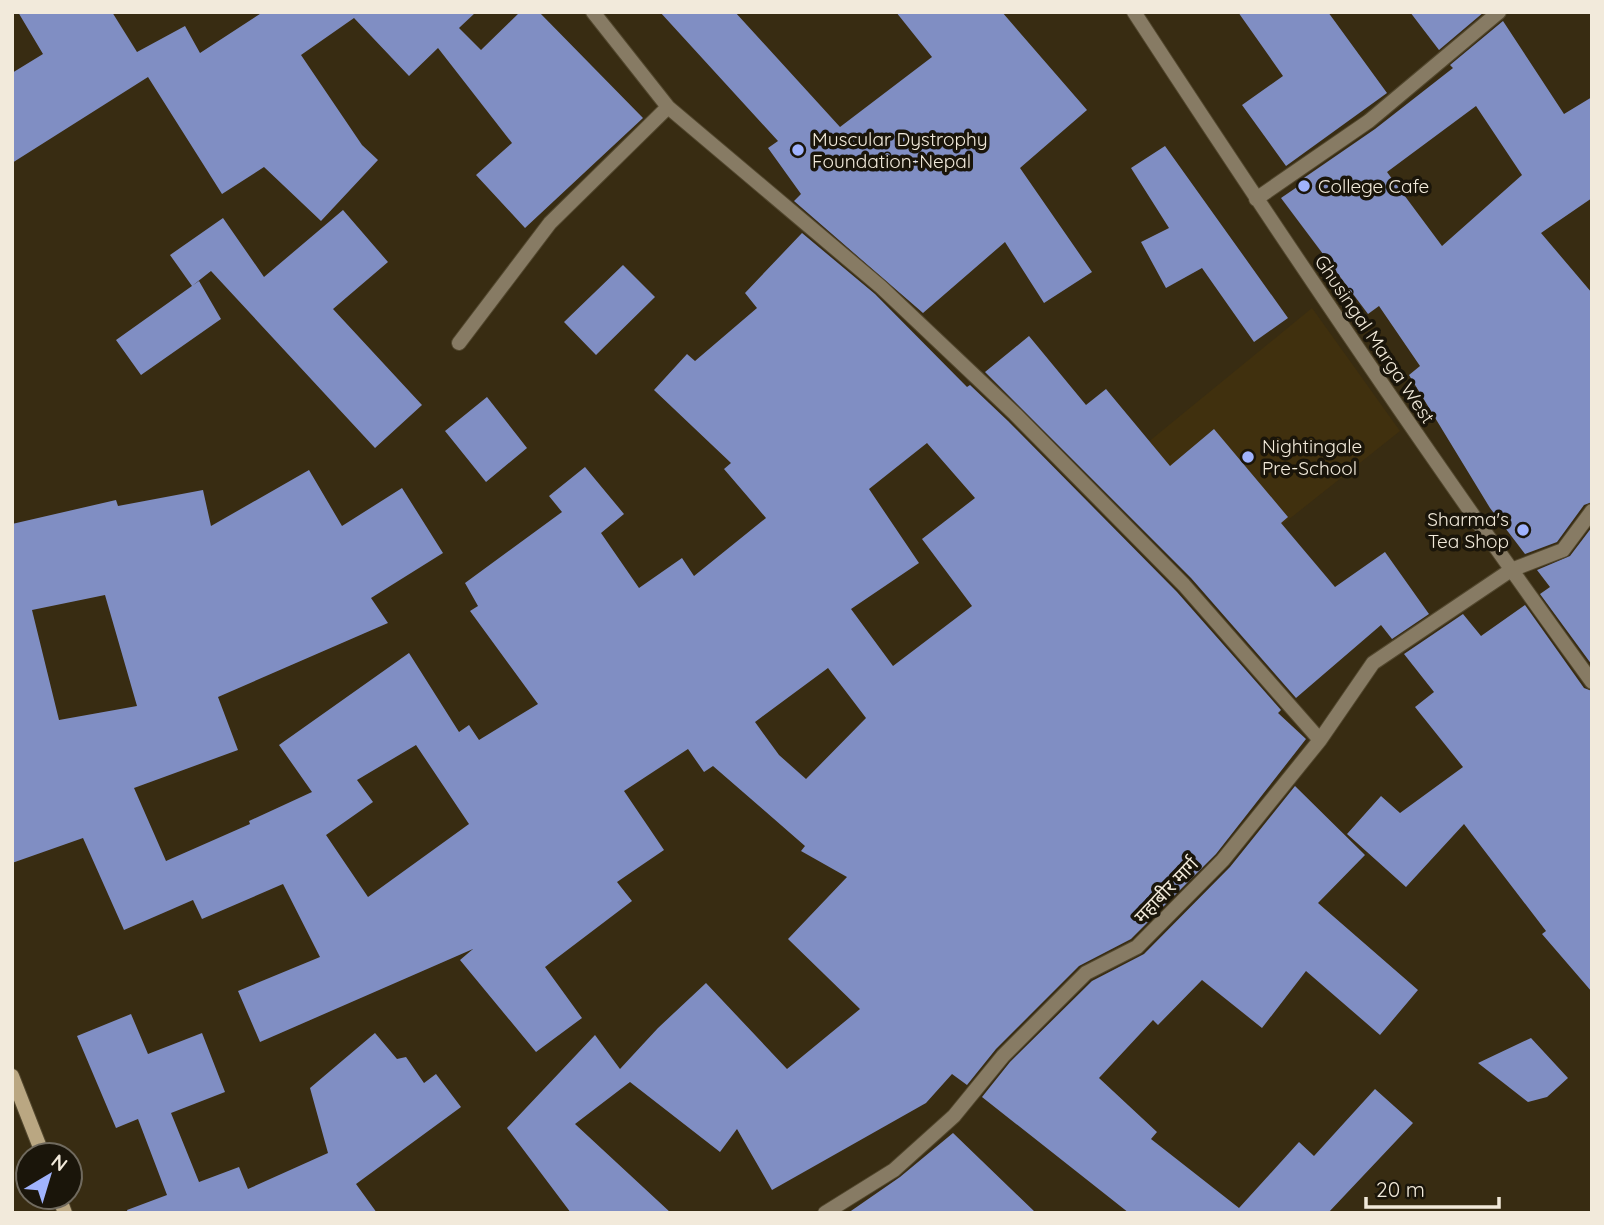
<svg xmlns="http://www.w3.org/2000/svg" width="1604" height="1225" font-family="Quicksand,'Noto Sans Devanagari',sans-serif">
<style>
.built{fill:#40300e}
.building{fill:#808ec3;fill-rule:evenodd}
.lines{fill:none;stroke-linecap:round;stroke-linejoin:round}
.street-casing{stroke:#52472e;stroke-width:16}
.secondary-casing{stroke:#52472e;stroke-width:16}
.street{stroke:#877b64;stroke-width:14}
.secondary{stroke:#baa782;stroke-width:14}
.poi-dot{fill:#a0b3fd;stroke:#1a150a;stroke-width:2.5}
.labels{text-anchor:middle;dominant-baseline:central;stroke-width:7;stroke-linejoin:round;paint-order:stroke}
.poi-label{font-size:19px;fill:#f2eadb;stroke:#1a150a;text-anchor:start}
.street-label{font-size:19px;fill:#f2eadb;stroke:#1a150a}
</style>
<rect width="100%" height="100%" fill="#382c12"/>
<!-- built -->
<path class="built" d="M1312 308 1400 431 1205 586 1097 484Z"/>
<!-- building -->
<path class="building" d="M18 12H112L137 52 185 26 200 53 263 12H476L459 28 481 50 520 12H539L643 118 525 228 476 175 512 143 438 48 409 76 354 18 301 55 362 145 378 160 321 221 264 167 222 194 148 77 12 163V73L43 54Z
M660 12H735L840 127 932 57 896 12H1002L1087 110 1020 168 1092 272 1044 303 1005 242 923 313 794 201 801 194 768 148 778 141Z
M1238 12H1328L1387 93 1286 166 1242 105 1283 76Z
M1410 12H1484L1439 50Z
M1503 21 1564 114 1592 97V198L1541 233 1592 293V502L1584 505 1557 542 1525 554 1490 508 1409 375 1420 366 1379 306 1368 314 1281 198 1300 185 1298 182 1375 129 1453 68 1450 65ZM1476 106 1522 175 1442 246 1387 172Z
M1165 146 1288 318 1254 342 1202 268 1166 288 1141 242 1169 228 1131 168Z
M343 210 388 262 333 309 422 405 375 448 211 271 192 286 170 255 223 218 264 277Z
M802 233 875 294 967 387 970 385 1008 421 1177 592 1281 710 1278 713 1306 739 1216 854 1131 939 1079 966 996 1049 967 1085 952 1074 926 1103 772 1190 737 1129 720 1152 630 1082 575 1124 671 1213H571L507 1128 595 1035 620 1069 658 1028 706 983 787 1069 860 1009 788 939 847 877 801 851 805 846 713 766 704 772 688 749 624 791 664 850 617 882 632 901 545 967 582 1018 536 1052 460 960 473 949 260 1042 238 991 320 957 283 884 202 919 193 900 124 930 83 838 12 863V524L116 500 118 506 203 490 211 526 309 470 342 526 402 488 443 553 371 598 388 623 218 697 238 750 134 788 166 861 250 824 249 821 312 792 279 745 409 653 459 732 469 725 479 740 538 704 470 611 478 606 465 583 562 512 549 496 585 467 624 514 601 533 639 588 682 558 694 576 766 518 724 469 731 463 654 390 687 354 695 361 757 308 745 293ZM927 443 975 498 922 539 972 606 893 666 851 609 919 563 869 489ZM105 595 137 706 59 720 32 610ZM828 668 866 718 806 779 779 755 755 722ZM416 745 469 824 368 897 326 835 373 802 357 780Z
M623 265 655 297 596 355 564 322Z
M199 281 221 319 141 375 116 340Z
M1029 336 1086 405 1106 389 1170 466 1214 429 1288 517 1281 523 1335 587 1385 552 1429 614 1392 639 1381 625 1296 698 1191 578 985 372Z
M487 397 527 448 486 482 445 431Z
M1592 527V665L1540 594 1550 587 1537 570 1570 556Z
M1525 605 1584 688 1592 691V992L1542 934 1546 931 1464 824 1406 887 1347 834 1381 796 1400 813 1463 767 1415 707 1434 692 1404 654 1463 614 1481 636Z
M1295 786 1365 855 1318 903 1418 990 1380 1035 1306 971 1262 1028 1202 980 1158 1025 1153 1020 1099 1078 1157 1132 1151 1139 1239 1208 1299 1142 1314 1156 1375 1089 1413 1123 1328 1213H1129L982 1097 1010 1062 1092 981 1144 954 1230 867Z
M131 1014 148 1054 202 1033 225 1092 171 1113 199 1182 239 1167 248 1189 328 1153 310 1088 375 1033 397 1059 406 1057 424 1083 436 1074 461 1107 356 1184 377 1213H128L127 1210 167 1195 138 1119 116 1128 77 1036Z
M1531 1038 1568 1078 1547 1097 1528 1102 1478 1063Z
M953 1133 1036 1213H848L900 1177Z"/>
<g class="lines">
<!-- street casing -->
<g class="street-casing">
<path id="street" d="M593 12 668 107 881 287 1015 414 1184 585 1320 740
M1134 12C1282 239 1433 463 1592 682
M1256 199 1369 121 1499 12
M459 343 550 223 668 107
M825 1213 894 1170 954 1116 1003 1056 1086 973 1137 947 1223 860 1320 740 1373 663 1511 570 1563 550 1592 511"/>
</g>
<!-- secondary casing -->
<g class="secondary-casing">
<path id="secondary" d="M12 1076 43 1155
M59 1197 65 1213"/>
</g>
<!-- street -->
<use href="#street" class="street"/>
<!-- secondary -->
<use href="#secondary" class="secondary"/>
</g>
<!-- markers -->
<g class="poi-dot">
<circle cx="798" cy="150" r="7"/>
<circle cx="1304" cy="186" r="7"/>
<circle cx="1248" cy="457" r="7"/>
<circle cx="1523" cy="530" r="7"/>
</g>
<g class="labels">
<!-- poi labels -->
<g class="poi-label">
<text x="812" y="139">Muscular Dystrophy<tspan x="812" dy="22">Foundation-Nepal</tspan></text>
<text x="1318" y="186">College Cafe</text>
<text x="1262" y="446">Nightingale<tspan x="1262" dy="22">Pre-School</tspan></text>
<text x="1509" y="519" text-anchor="end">Sharma's<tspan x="1509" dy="22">Tea Shop</tspan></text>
</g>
<!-- street labels -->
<g class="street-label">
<text transform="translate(1375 339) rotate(56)">Ghusingal Marga West</text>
<text transform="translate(1166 890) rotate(-46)">महाबीर मार्ग</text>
</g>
</g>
<!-- border -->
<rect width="1604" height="1225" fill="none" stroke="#f2eadb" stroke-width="28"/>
<!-- north arrow -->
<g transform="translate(49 1176) rotate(38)"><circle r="33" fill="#1a150a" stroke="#706a5e" stroke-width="2"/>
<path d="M0-5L12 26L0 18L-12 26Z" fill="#a0b3fd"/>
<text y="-10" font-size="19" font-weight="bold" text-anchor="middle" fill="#f2eadb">N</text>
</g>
<!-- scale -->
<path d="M1366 1197v10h133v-10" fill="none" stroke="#f2eadb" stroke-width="3.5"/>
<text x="1376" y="1197" font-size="21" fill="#f2eadb" stroke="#1a150a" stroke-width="5" paint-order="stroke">20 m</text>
</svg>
